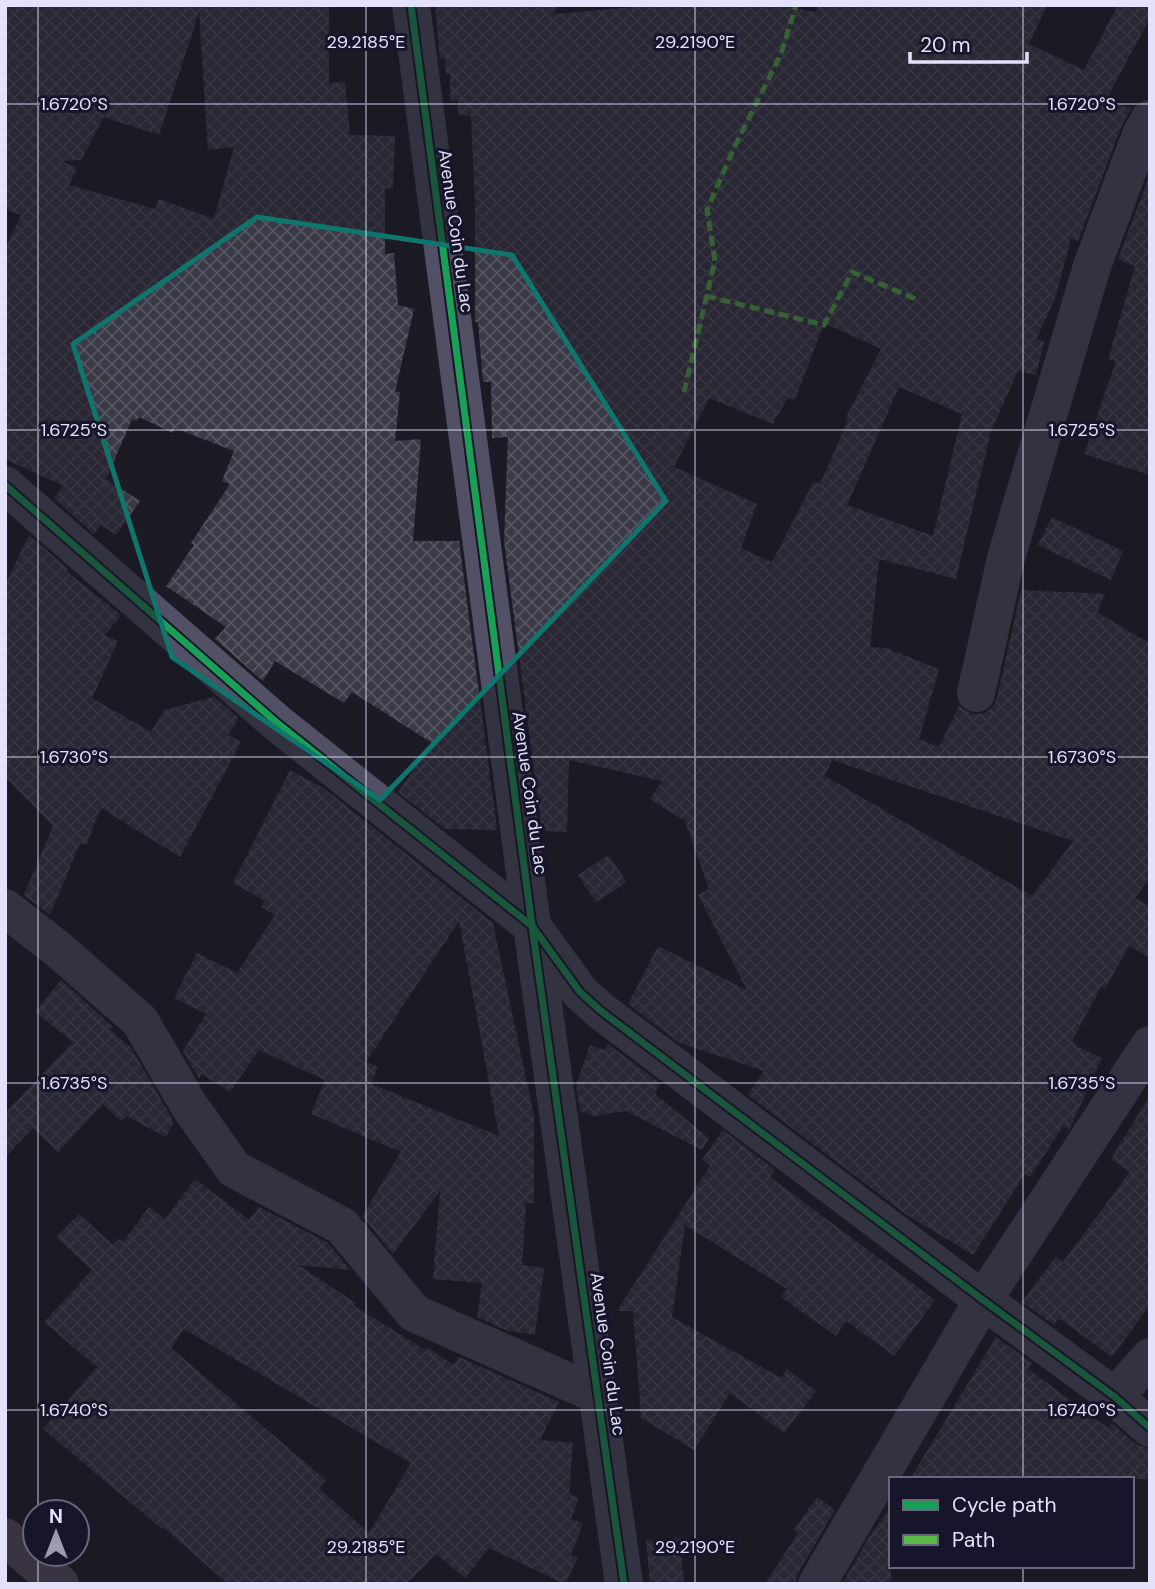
<svg xmlns="http://www.w3.org/2000/svg" width="1155" height="1589" font-family="'DM Sans',sans-serif">
<style>
.building{fill:url(#building-cross-hatch);fill-rule:evenodd}
.lines{fill:none;stroke-linecap:round;stroke-linejoin:round}
.minor{stroke:#515064;stroke-width:38}
.highway{stroke:#615466;stroke-width:38}
.quiet{stroke:#58b947;stroke-width:5;stroke-dasharray:10 5;stroke-linecap:butt}
.cycleway-casing{stroke:#17152a;stroke-width:11}
.cycleway{stroke:#1a9f57;stroke-width:7}
.marked{fill:none;stroke:#0f766e;stroke-width:5;stroke-linejoin:round}
.ticks{fill:none;stroke:#e3e1fb;stroke-width:2;stroke-opacity:0.45}
.labels{text-anchor:middle;dominant-baseline:central;stroke-width:6;stroke-linejoin:round;paint-order:stroke}
.street-label{font-size:18px;fill:#e3e1fb;stroke:#17152a}
.ticks-label{font-size:18px;text-anchor:middle;fill:#e3e1fb;stroke:#17152a;stroke-width:6;stroke-linejoin:round;paint-order:stroke}
</style>
<defs>
<pattern id="building-cross-hatch" width="8" height="8" patternUnits="userSpaceOnUse" patternTransform="scale(1.75)"><rect width="8" height="8" fill="#3a3946"/><path d="M0 0l8 8M0 8l8-8" fill="none" stroke="#565562"/></pattern>
</defs>
<rect width="100%" height="100%" fill="#1b1a25"/>
<!-- building -->
<path class="building" d="M5 5H329V83L345 82 350 135 395 136 393 189 385 188V254L394 253 398 305 414 309 395 392H400L395 441 421 439 413 541H459L497 830 445 829 398 792 432 743 352 692 344 703 275 661 263 681 215 639 226 627 166 586 194 545 191 543 230 484 222 481 234 451 175 428 173 433 139 417 137 421 132 419 106 479 140 501 116 535 101 525 94 534 54 498 63 486 5 459V249L21 215 5 209ZM199 12 208 150 234 147 214 219 159 199 155 209 69 185 77 168 61 161 81 160 104 117 159 135Z
M435 5H556L555 14 658 5H776L816 12 819 5H1047L1029 44 1084 70 1118 5H1150V18L1107 98 1131 109 1121 127 1078 241 1071 238 1055 299 1036 339 1044 342 1036 375 1018 371 991 431 956 579 879 559 870 647 886 648 939 669 919 739 939 747 959 706 972 714H983L993 707 997 698 1021 590 1105 594 1097 612 1150 644V877L1135 898 1150 906V958L1129 946 1105 989 1101 987 1072 1041 1077 1044 1076 1046 1102 1058 1071 1126 1069 1129 1063 1126 1030 1177 1025 1174 973 1255 907 1215 748 1095 764 1071 680 1043 628 1004 658 946 747 990 698 895 709 889 685 821 650 799 662 781 569 760 567 832 542 831 504 541 508 437 492 438 491 382H483L478 322H475V203L471 116 458 114V101H450V74H446L445 58H440ZM824 323 881 349 845 419 848 420 820 484 814 481 772 562 741 548 757 504 674 467 709 398 773 424 788 397 795 400ZM899 387 962 414 933 536 847 505ZM832 760 1073 841 1032 896 825 776Z
M1150 174V475L1084 454 1116 361 1108 359 1135 266 1118 259Z
M1052 517 1123 551 1111 580 1038 545Z
M29 535 68 569 66 571 121 615 105 635 118 641 92 698 151 732 164 710 214 697 239 718 228 735 241 742 180 857 101 808 86 845 80 843 50 915 24 895 53 826 5 777V585Z
M290 770 325 789 493 923 534 1116V1203H526L522 1265 544 1268 535 1335 508 1331 477 1317 482 1283 433 1279 440 1191 393 1254 362 1216 401 1152 311 1114 325 1080 259 1050 230 1092 202 1074 199 1079 183 1051 206 1014 174 998 197 953 237 973 275 915 261 907 265 901 233 883ZM459 921 499 1136 371 1084 378 1067 366 1062Z
M608 855 627 882 596 902 578 875Z
M61 980 113 1027 110 1030 131 1048 174 1122 166 1137 126 1116 121 1121 103 1104 58 1152 33 1128 5 1157V1113L73 1042 35 1012Z
M608 1044 660 1083 655 1094 709 1138 702 1150 626 1111 594 1116 580 1111 576 1085 590 1045 605 1050Z
M1150 1095V1305L1112 1357 1059 1318 1054 1325 1022 1302 1056 1256 1063 1262 1130 1172 1111 1159Z
M723 1130 775 1170 770 1177 935 1300 894 1356 846 1321 836 1336 781 1297 787 1289 685 1225 672 1317 781 1378 787 1369 816 1391 784 1433 730 1393 694 1450 641 1418 633 1311H617L710 1166 702 1160Z
M195 1179 249 1220 259 1207 328 1243 350 1270 298 1265 356 1303 354 1306 427 1351 428 1348 454 1365 459 1357 559 1402 540 1440 573 1443 569 1494 579 1498 571 1519 583 1523 571 1555 578 1558 565 1584 489 1548 465 1578 436 1554 406 1584H228L163 1527 162 1529 43 1429 97 1367 44 1322 92 1270 56 1237 79 1214 113 1245 119 1239 123 1242 149 1207 165 1219ZM184 1329 411 1463 369 1533 319 1488 326 1480 171 1348Z
M996 1337 1032 1363 1028 1369 1108 1428 1112 1423 1135 1444 1150 1449V1479H910Z
M817 1497 835 1510 798 1573 795 1584H765L798 1533 794 1530Z
M891 1507V1584H842L871 1534Z
M680 1538 684 1584H650L646 1540Z"/>
<g class="lines">
<!-- minor -->
<path class="minor" d="M411 5 532 926 624 1584
M5 485 276 722 532 926 580 992 601 1011 983 1300 1115 1397 1150 1428
M976 693 1006 558 1092 266 1141 135 1150 119
M5 908 59 950 140 1021 190 1107 234 1169 342 1226 414 1313 598 1395
M1115 1397 1150 1357
M817 1584 983 1300 1150 1045"/>
<!-- highway -->
<path class="highway" d="M5 1537 60 1584"/>
<!-- quiet -->
<path class="quiet" d="M706 296 824 325 852 272 918 300
M684 392 715 261 707 210 734 148 781 54 796 5"/>
<!-- cycleway casing -->
<g class="cycleway-casing">
<path id="cycleway" d="M411 5 532 926 624 1584
M5 485 276 722 532 926 580 992 601 1011 983 1300 1115 1397 1150 1428"/>
</g>
<!-- cycleway -->
<use href="#cycleway" class="cycleway"/>
</g>
<!-- marked area -->
<path d="M0 0H1155V1589H0ZM257 217 512 255 666 501 380 800 172 657 73 344Z" fill="#1b1a25" fill-opacity=".55" fill-rule="evenodd"/>
<path class="marked" d="M257 217 512 255 666 501 380 800 172 657 73 344Z"/>
<!-- ticks -->
<path class="ticks" d="M38 5V1512M366 5V1584M695 5V1584M1023 5V1479M5 104H1150M5 430H1150M5 757H1150M5 1083H1150M5 1410H1150M38 1554V1584M1023 1566V1584"/>
<g class="labels">
<!-- street labels -->
<g class="street-label">
<text transform="translate(456 231) rotate(82)">Avenue Coin du Lac</text>
<text transform="translate(530 793) rotate(82)">Avenue Coin du Lac</text>
<text transform="translate(608 1354) rotate(82)">Avenue Coin du Lac</text>
</g>
</g>
<g class="ticks-label">
<text x="366" y="48">29.2185°E</text>
<text x="695" y="48">29.2190°E</text>
<text x="74" y="110">1.6720°S</text>
<text x="1082" y="110">1.6720°S</text>
<text x="74" y="436">1.6725°S</text>
<text x="1082" y="436">1.6725°S</text>
<text x="74" y="763">1.6730°S</text>
<text x="1082" y="763">1.6730°S</text>
<text x="74" y="1089">1.6735°S</text>
<text x="1082" y="1089">1.6735°S</text>
<text x="74" y="1416">1.6740°S</text>
<text x="1082" y="1416">1.6740°S</text>
<text x="366" y="1553">29.2185°E</text>
<text x="695" y="1553">29.2190°E</text>
</g>
<!-- border -->
<rect width="1155" height="1589" fill="none" stroke="#e3e1fb" stroke-width="14"/>
<!-- legend -->
<rect x="889" y="1477" width="245" height="91" fill="#17152a" stroke="#69677e" stroke-width="2"/>
<rect x="903" y="1500" width="35" height="10" fill="#1a9f57" stroke="#69677e" stroke-width="2"/>
<text x="952" y="1512" font-size="21" fill="#e3e1fb">Cycle path</text>
<rect x="903" y="1535" width="35" height="10" fill="#58b947" stroke="#69677e" stroke-width="2"/>
<text x="952" y="1547" font-size="21" fill="#e3e1fb">Path</text>
<!-- north arrow -->
<g transform="translate(56 1533)"><circle r="33" fill="#17152a" stroke="#69677e" stroke-width="2"/>
<path d="M0-5L12 26L0 18L-12 26Z" fill="#9d9bb0"/>
<text y="-10" font-size="19" font-weight="bold" text-anchor="middle" fill="#e3e1fb">N</text>
</g>
<!-- scale -->
<path d="M910 52v10h117v-10" fill="none" stroke="#e3e1fb" stroke-width="3.5"/>
<text x="920" y="52" font-size="21" fill="#e3e1fb" stroke="#17152a" stroke-width="5" paint-order="stroke">20 m</text>
</svg>
